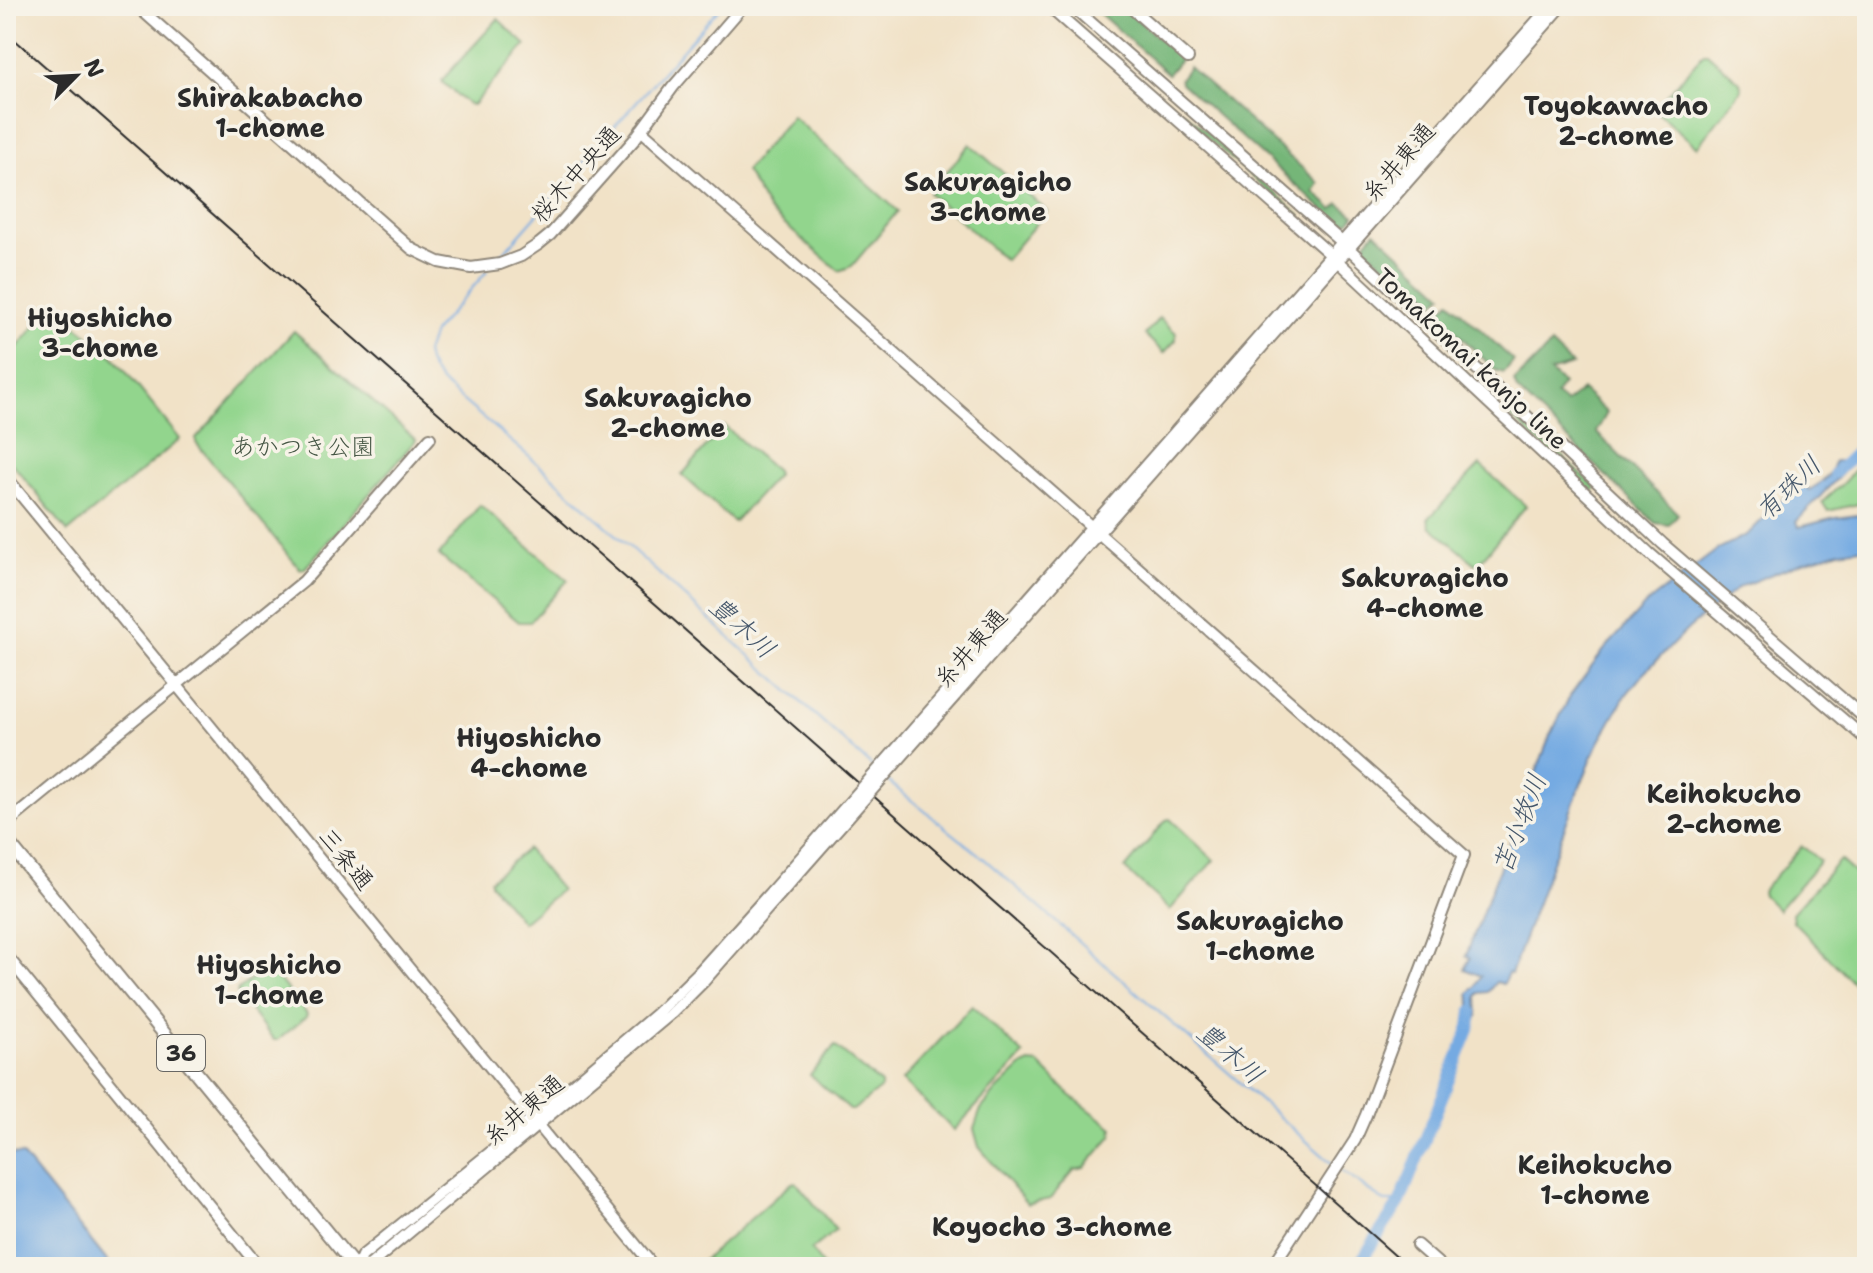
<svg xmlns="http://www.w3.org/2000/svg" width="1873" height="1273" font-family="'Shantell Sans','Klee One',sans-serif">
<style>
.green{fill:#92d58d;stroke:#5e805c;stroke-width:2}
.forest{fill:#75b678;stroke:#507052;stroke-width:2}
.water{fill:#74aae2;stroke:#506a86;stroke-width:2}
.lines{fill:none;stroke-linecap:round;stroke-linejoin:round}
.stream{stroke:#74aae2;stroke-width:2}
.river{stroke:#74aae2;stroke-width:12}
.secondary-casing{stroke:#8e8679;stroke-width:14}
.highway-casing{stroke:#8e8679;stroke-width:16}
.secondary{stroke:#fff;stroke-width:10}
.highway{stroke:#fff;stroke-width:12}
.rail{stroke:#2b2b2b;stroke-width:2}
.secondary-bridge-casing{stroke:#8e8679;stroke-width:14;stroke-linecap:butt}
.secondary-bridge{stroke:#fff;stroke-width:10}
.labels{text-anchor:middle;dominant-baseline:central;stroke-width:7;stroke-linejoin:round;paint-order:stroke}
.shield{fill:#f7f3e8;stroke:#686764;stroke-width:2}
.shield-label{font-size:22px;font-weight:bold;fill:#2b2b2b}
.street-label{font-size:24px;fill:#2b2b2b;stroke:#f7f3e8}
.park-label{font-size:24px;fill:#455644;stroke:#f7f3e8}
.neighbourhood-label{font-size:26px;font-weight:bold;fill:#2b2b2b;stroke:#f7f3e8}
.water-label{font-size:26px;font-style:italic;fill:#45576b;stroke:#f7f3e8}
</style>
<rect width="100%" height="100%" fill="#f7f3e8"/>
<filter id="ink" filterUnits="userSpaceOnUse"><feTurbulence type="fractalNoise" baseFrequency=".0125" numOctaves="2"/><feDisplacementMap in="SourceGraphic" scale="16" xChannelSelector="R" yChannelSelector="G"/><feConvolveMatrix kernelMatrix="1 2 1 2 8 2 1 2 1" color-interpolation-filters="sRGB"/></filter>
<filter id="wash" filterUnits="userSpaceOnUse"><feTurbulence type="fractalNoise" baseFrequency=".006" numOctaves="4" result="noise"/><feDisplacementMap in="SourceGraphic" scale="32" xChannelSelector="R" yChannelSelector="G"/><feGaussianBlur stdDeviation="1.8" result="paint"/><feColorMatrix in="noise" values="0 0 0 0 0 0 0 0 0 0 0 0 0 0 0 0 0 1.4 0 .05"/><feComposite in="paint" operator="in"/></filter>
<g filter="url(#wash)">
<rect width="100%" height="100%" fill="#f1e2c7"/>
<!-- green -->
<path class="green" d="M498 19 526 45 473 105H469L443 83 442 80Z
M1704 53H1707L1741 83 1742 89 1697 147 1656 111V108Z
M1184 112 1301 216 1298 218 1182 115Z
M792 116 898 211 852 266 839 271 769 211 745 171Z
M970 144 1047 211 1005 260 929 193Z
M53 306 114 357 180 439 68 532 16 468 6 459V360Z
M1159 318 1176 333V340L1164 353 1145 335Z
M294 331 416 440 305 568 300 569 196 443V439Z
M1515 412 1596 488 1592 492 1511 417Z
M724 426 776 471 777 475 734 522 682 475Z
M1867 457V502L1828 511 1822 502 1841 485Z
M1480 465 1526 506 1477 565 1430 526 1428 519Z
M480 505 568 580 530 622H519L439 555Z
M1170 819 1214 860 1170 910 1125 869 1166 820Z
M1802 846 1820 861 1778 910 1763 895 1762 891Z
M527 849 561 890 522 922 490 883V880Z
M1840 860 1867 884V997L1793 921 1792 913Z
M266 967H269L307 1014 306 1017 278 1040H274L237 994 238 990Z
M972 1006 1024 1055 954 1130 902 1081Z
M835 1046 881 1084V1088L853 1110H850L810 1075Z
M1030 1063 1039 1064 1070 1095 1113 1128 1112 1136 1084 1168 1074 1170 1050 1199 1027 1204 979 1147 974 1129 981 1109 996 1091 1021 1067Z
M796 1182 836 1230 811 1250 824 1267H702L701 1262 792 1183Z"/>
<!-- forest -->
<path class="forest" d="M1091 6H1122L1181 58 1168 74Z
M1189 67 1319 183 1314 192 1333 209 1339 203 1355 215 1349 222H1337L1181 83 1180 79Z
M1375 231 1443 294 1432 306 1426 304 1367 249 1366 242Z
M1450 301 1514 361 1504 373 1495 370 1442 318V309Z
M1551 345 1572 365 1550 372 1563 384 1556 395 1566 403 1582 390 1607 413 1596 432 1678 514 1669 525 1655 523 1517 390 1514 382Z"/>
<!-- water -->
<path class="water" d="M1834 461H1842L1848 467 1796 522 1799 527 1835 518 1867 514V547L1840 551 1800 563 1739 587 1689 628 1643 674 1625 696 1596 748 1577 794 1511 974 1508 973 1503 984 1496 982 1488 992 1479 993 1477 996 1478 1015 1472 1029 1469 1025 1471 1004 1469 993 1475 987 1481 976 1465 969 1470 958 1466 956 1550 736 1570 696 1604 650 1646 604 1718 549 1748 534 1798 484 1809 490C1823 482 1830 478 1834 461Z
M6 1148 10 1154 22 1155 112 1267H6Z"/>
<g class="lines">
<!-- stream -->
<path class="stream" d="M497 260 721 6
M487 271 433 333 429 344 426 353 428 362 433 372 442 383 539 465 875 769
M885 779 982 857 1335 1166
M1340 1170 1385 1202H1400"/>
<!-- river -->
<path class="river" d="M1835 473 1867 442
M1357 1267 1400 1202 1470 1027 1472 1011"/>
</g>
</g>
<g filter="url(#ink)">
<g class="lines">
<!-- secondary casing -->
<g class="secondary-casing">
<path id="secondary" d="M137 6 412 249 439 262 471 268 500 264 521 256 539 244 550 235 634 140 673 87 743 6
M1048 6 1331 255 1649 553 1867 740
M1072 6 1343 243 1663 544 1867 720
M1129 6 1188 58
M641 130 1464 855 1366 1115 1355 1140 1272 1267
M6 477 654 1267
M948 690 1550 6
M955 696 1562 6
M6 824 304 581 430 438
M6 955 259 1267
M1417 1245 1442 1267
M357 1267 362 1256 533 1118 656 1014 698 973 768 895
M362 1267 370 1265 672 1013 705 980 775 900"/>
</g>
<!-- highway casing -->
<g class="highway-casing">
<path id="highway" d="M6 840 355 1267"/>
</g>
<!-- secondary -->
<use href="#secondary" class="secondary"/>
<!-- highway -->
<use href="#highway" class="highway"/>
<!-- rail -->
<path class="rail" d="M6 32 1408 1267"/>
<!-- secondary-bridge casing -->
<g class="secondary-bridge-casing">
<path id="secondary-bridge" d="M768 895 948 690
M775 900 955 696"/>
</g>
<!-- secondary-bridge -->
<use href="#secondary-bridge" class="secondary-bridge"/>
</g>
</g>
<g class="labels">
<!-- shield labels -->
<rect class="shield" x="157" y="1035" width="48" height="36" rx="6"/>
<g class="shield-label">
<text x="181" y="1053">36</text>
</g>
<!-- street labels -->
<g class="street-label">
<text transform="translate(1399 162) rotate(-49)">糸井東通</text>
<text transform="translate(576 174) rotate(-48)">桜木中央通</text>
<text transform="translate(1471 359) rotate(43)">Tomakomai kanjo line</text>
<text transform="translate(971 648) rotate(-49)">糸井東通</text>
<text transform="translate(346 859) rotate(51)">三条通</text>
<text transform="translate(524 1110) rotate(-40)">糸井東通</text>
</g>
<!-- park labels -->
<g class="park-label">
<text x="303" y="447">あかつき公園</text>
</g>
<!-- neighbourhood labels -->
<g class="neighbourhood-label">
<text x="270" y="97">Shirakabacho<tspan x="270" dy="30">1-chome</tspan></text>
<text x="1616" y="105">Toyokawacho<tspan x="1616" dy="30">2-chome</tspan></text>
<text x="988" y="181">Sakuragicho<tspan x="988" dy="30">3-chome</tspan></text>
<text x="100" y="317">Hiyoshicho<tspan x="100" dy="30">3-chome</tspan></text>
<text x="668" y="397">Sakuragicho<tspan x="668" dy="30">2-chome</tspan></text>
<text x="1425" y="577">Sakuragicho<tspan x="1425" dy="30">4-chome</tspan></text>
<text x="529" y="737">Hiyoshicho<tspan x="529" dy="30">4-chome</tspan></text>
<text x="1724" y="793">Keihokucho<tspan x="1724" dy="30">2-chome</tspan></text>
<text x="1260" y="920">Sakuragicho<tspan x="1260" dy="30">1-chome</tspan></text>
<text x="269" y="964">Hiyoshicho<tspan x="269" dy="30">1-chome</tspan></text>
<text x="1595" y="1164">Keihokucho<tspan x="1595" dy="30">1-chome</tspan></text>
<text x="1052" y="1226">Koyocho 3-chome</text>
</g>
<!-- water labels -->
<g class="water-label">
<text transform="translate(1788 487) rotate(-44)">有珠川</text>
<text transform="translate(743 627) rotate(42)">豊木川</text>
<text transform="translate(1519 823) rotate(-69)">苫小牧川</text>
<text transform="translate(1231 1053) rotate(41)">豊木川</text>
</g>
</g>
<!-- margin -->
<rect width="1873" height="1273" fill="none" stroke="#f7f3e8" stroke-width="32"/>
<!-- north arrow -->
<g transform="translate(76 76) rotate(66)" stroke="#f7f3e8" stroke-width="6" paint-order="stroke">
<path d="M0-6L14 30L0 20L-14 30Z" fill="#2b2b2b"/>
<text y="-12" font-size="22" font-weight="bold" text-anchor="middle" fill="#2b2b2b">N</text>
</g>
</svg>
